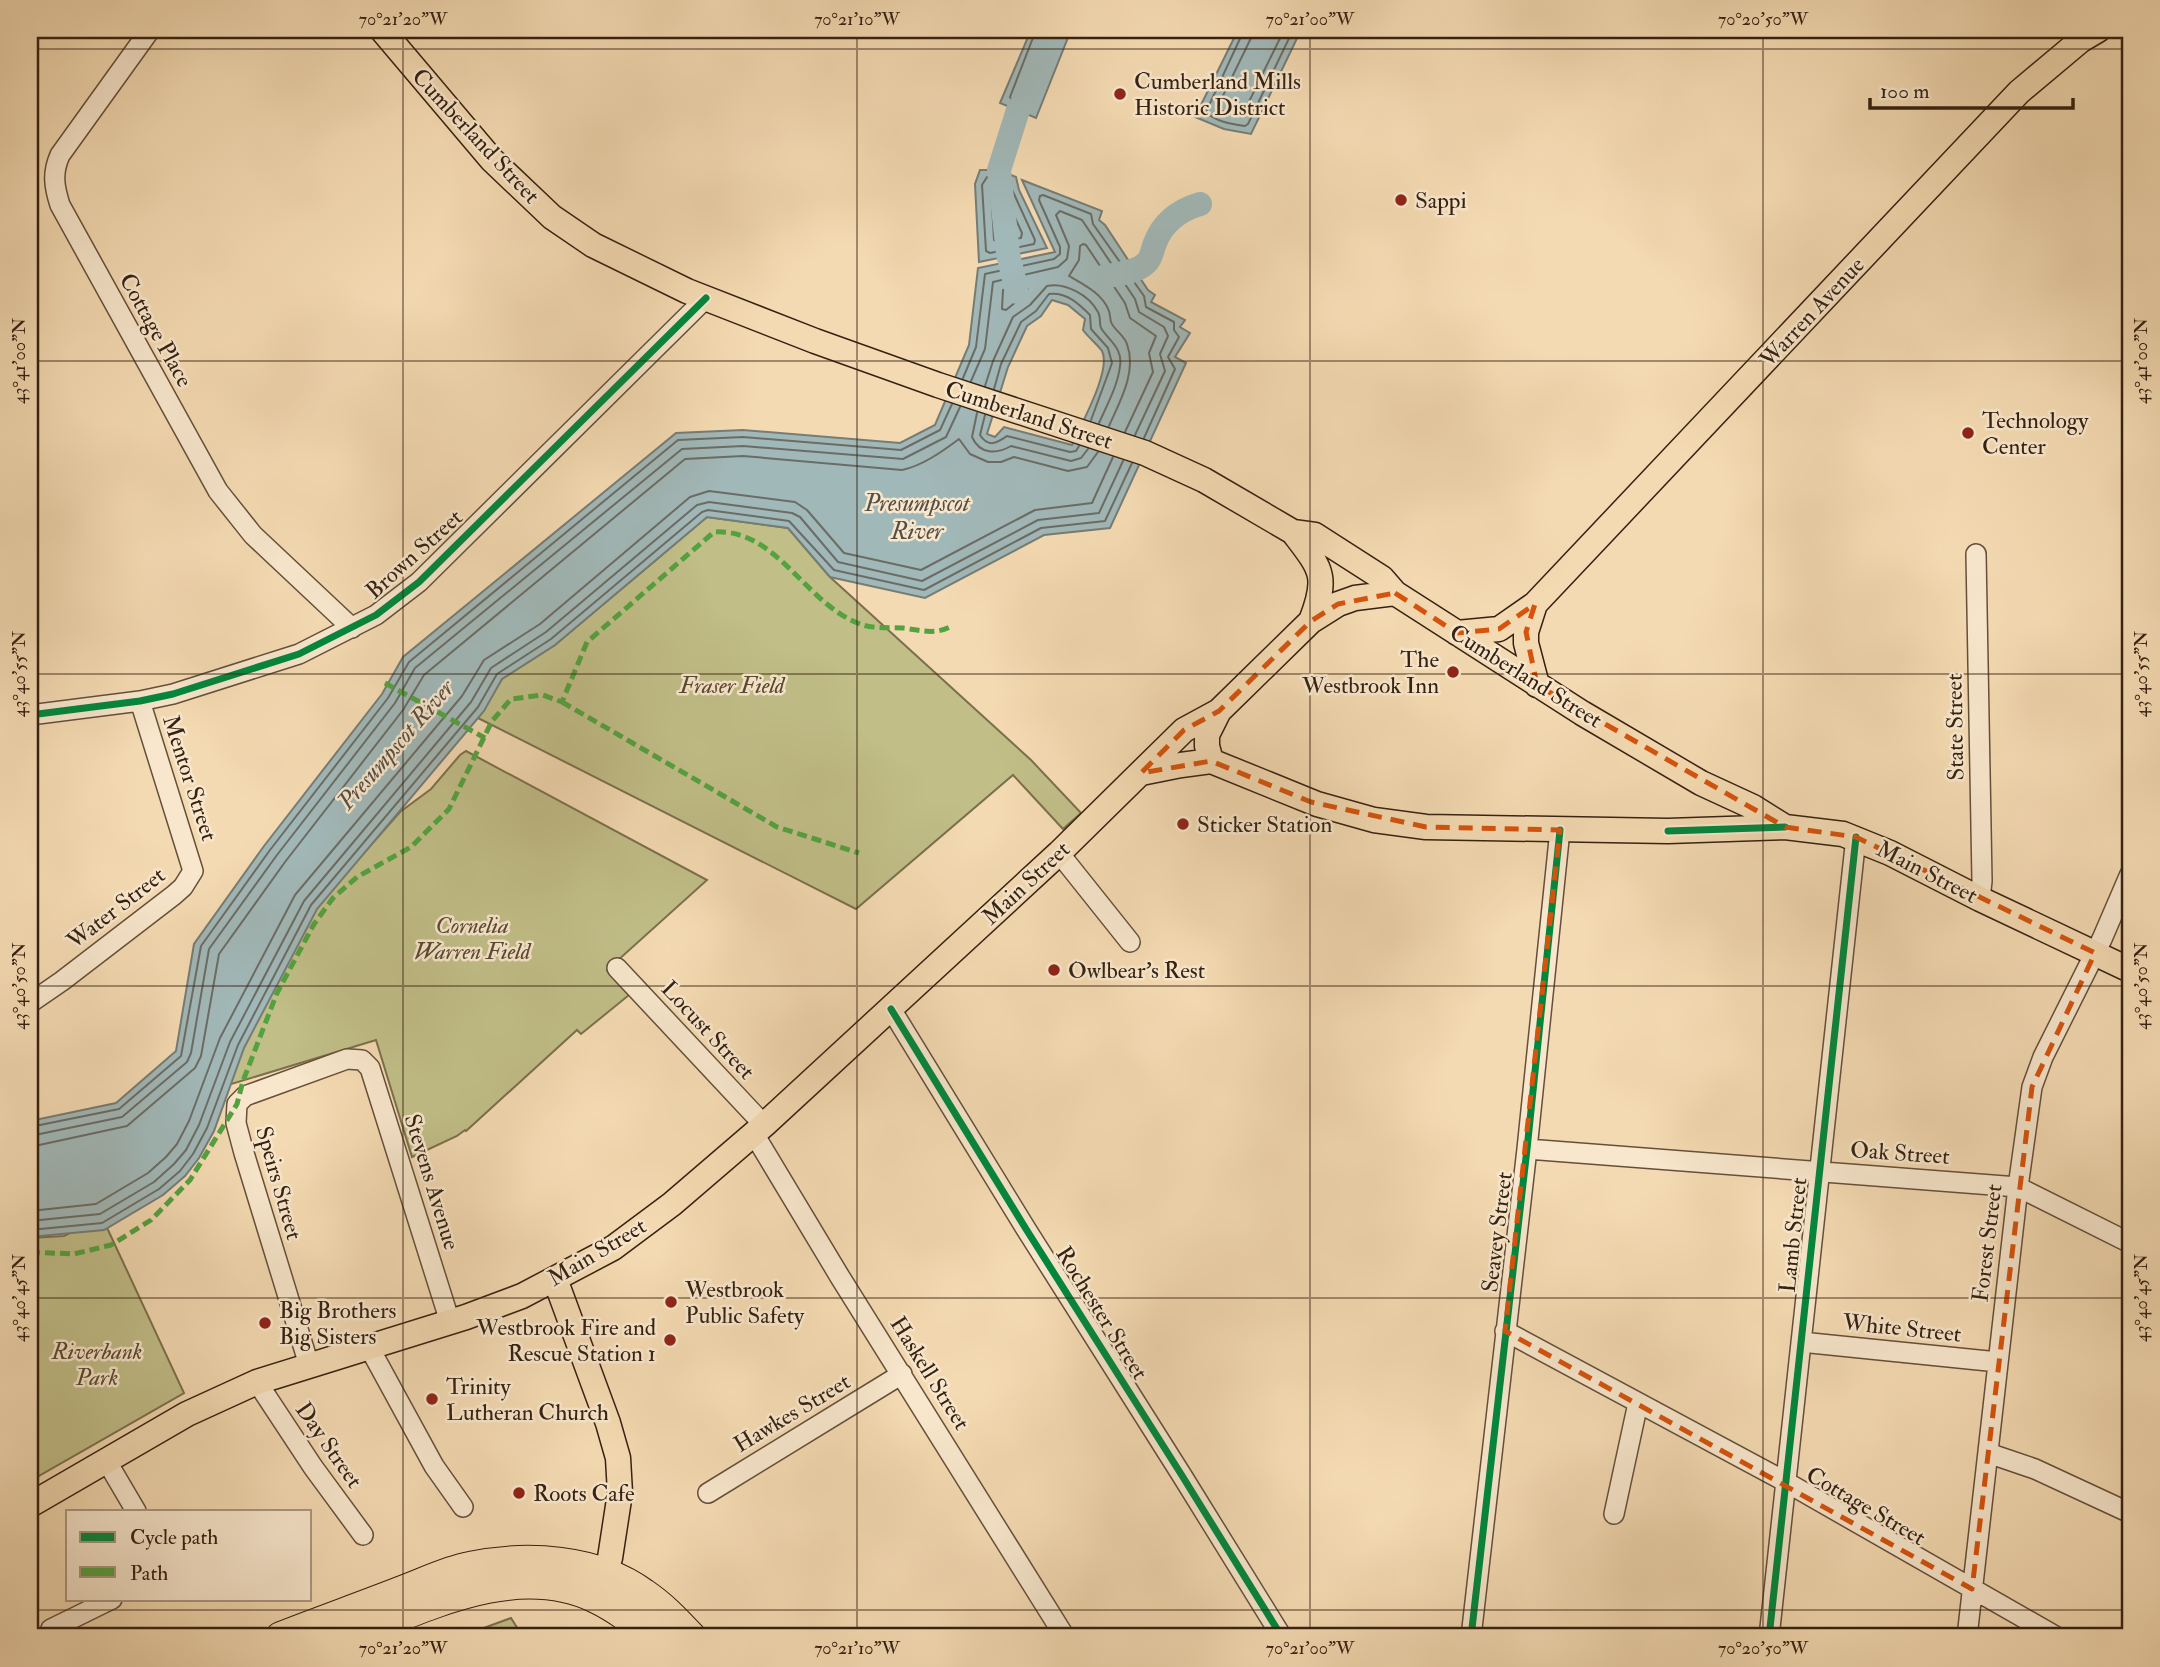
<svg xmlns="http://www.w3.org/2000/svg" width="2160" height="1667" font-family="'IM FELL Double Pica',serif">
<style>
.green{fill:#c1be88;stroke:#7b704d;stroke-width:2}
.water{fill:#a1b8b8;stroke:#767c76;stroke-width:2;fill-rule:evenodd}
.lines{fill:none;stroke-linecap:round;stroke-linejoin:round}
.shore{stroke:#6b6c65;stroke-width:2}
.river{stroke:#a1b8b8;stroke-width:24}
.minor-casing{stroke:#654f3a;stroke-width:22}
.major-casing{stroke:#352112;stroke-width:27}
.highway-casing{stroke:#352112;stroke-width:32}
.minor{stroke:#f8e7cd;stroke-width:19}
.major{stroke:#f4dab2;stroke-width:24}
.highway{stroke:#f4dab2;stroke-width:30}
.quiet{stroke:#53a23f;stroke-width:5;stroke-dasharray:10 5;stroke-linecap:butt}
.cycleway-casing{stroke:#f8e7cd;stroke-width:11}
.cycleway{stroke:#00873e;stroke-width:7}
.marked{fill:none;stroke:#d6530d;stroke-width:5;stroke-dasharray:14 9;stroke-linejoin:round}
.ticks{fill:none;stroke:#352112;stroke-width:2;stroke-opacity:0.45}
.poi-dot{fill:#8f2418;stroke:#f8e7cd;stroke-width:2.5}
.labels{text-anchor:middle;dominant-baseline:central;stroke-width:5;stroke-linejoin:round;paint-order:stroke}
.poi-label{font-size:23px;fill:#352112;stroke:#f8e7cd;text-anchor:start}
.street-label{font-size:23px;fill:#352112;stroke:#f8e7cd}
.park-label{font-size:23px;font-style:italic;fill:#584830;stroke:#f8e7cd}
.water-label{font-size:24px;font-style:italic;fill:#554e44;stroke:#f8e7cd}
.neatline{fill:none;stroke:#352112;stroke-width:2.5}
.ticks-label{font-size:18px;text-anchor:middle;fill:#352112}
</style>
<rect width="100%" height="100%" fill="#f4dab2"/>
<filter id="stains"><feTurbulence type="fractalNoise" baseFrequency=".00286" numOctaves="4"/><feColorMatrix values="0 0 0 0 .2 0 0 0 0 .09 0 0 0 0 .02 0 0 0 .5 -.17"/></filter>
<radialGradient id="worn" r=".72"><stop offset=".6" stop-color="#630" stop-opacity="0"/><stop offset="1" stop-color="#630" stop-opacity=".3"/></radialGradient>
<!-- green -->
<path class="green" d="M707 517 788 528 830 577 1031 760 1081 813 1063 829 1013 775 856 909 478 718 502 679 555 645Z
M466 751 707 880 607 970 629 995 581 1034 577 1030 466 1131 465 1130 457 1136 412 1157 376 1040 228 1085 273 956 400 812 431 789 460 755Z
M102 1217 184 1393 30 1481V1238L64 1236Z
M511 1618 523 1637H459Z"/>
<!-- water -->
<path class="water" d="M1031 30H1071L1036 118 1000 103Z
M1238 30H1301L1251 134 1224 129 1195 117Z
M980 170H999L1016 177 1019 190 1047 248 979 262 975 184Z
M1022 180 1102 211 1099 220 1105 225 1148 290 1155 295 1151 302 1185 320 1180 327 1190 333 1175 357 1186 363 1110 528 1044 535 925 598 830 577 788 528 707 517 555 645 502 679 484 711 317 909 244 1048 214 1131 199 1158 185 1176 163 1195 104 1230 30 1237V1121L116 1103 176 1051 194 944 264 846 382 694 403 657 676 433 743 430 900 443 935 425 969 345 978 268 1055 252ZM1052 300 1068 305 1085 319 1083 330C1088 337 1097 344 1102 351 1112 370 1080 426 1072 445L1004 427 995 437 987 434 1008 367 1027 326 1041 316Z"/>
<g class="lines">
<!-- shore -->
<path class="shore" d="M1036 30 1010 97 1012 100 1030 107 1033 105 1064 30
M1244 30 1206 112C1216 122 1232 124 1245 126L1248 124 1293 30
M1252 30 1251 38 1218 106 1220 110 1229 114H1243L1284 30
M987 177 998 178 1009 183 1035 240 1034 244 990 253 986 251 982 185Z
M994 186 1002 189 1022 233 1021 238 997 242 994 240 991 189Z
M1024 285 1028 289 1022 297 1006 310 1002 309 1003 290Z
M963 378 976 347 985 274 1054 259 1060 254V247L1039 200 1040 196 1043 195 1091 214 1093 224 1144 296 1146 307 1174 322V330L1179 337 1168 357 1175 369 1144 438
M971 381 985 349 993 282 1058 267 1067 259 1069 246 1056 215 1060 211 1082 220 1135 299 1139 312 1164 327 1168 336 1160 354 1165 371 1135 435
M985 386 993 361 1013 317 1030 305 1047 286C1065 282 1089 295 1098 312 1101 317 1099 323 1101 328 1109 341 1123 348 1120 366 1118 385 1107 405 1099 423
M994 389 1001 364 1021 322 1036 311 1049 294C1067 292 1079 304 1090 315L1091 329 1108 348 1112 363 1091 420
M977 413 972 437C980 455 997 454 1011 446L1071 461 1081 458 1088 449
M985 415 980 435C989 449 998 442 1007 436L1070 452 1076 451 1079 446
M1109 426C1120 401 1137 372 1127 344 1124 335 1114 330 1111 322 1110 318 1110 314 1109 311 1103 294 1083 284 1069 276L1079 260 1080 246 1083 244 1086 245 1125 303 1130 318 1156 336 1149 353 1153 372 1125 432
M30 1127 119 1109 181 1056 201 946 270 850 388 698 409 662 678 440 743 437 901 450 940 430 952 404
M30 1136 122 1117 187 1062 191 1053 209 949 277 855 395 703 415 668 682 449 743 446 903 459 946 437 960 407
M30 1147 127 1126 195 1068 201 1056 219 954 285 862 403 710 424 675 685 459 743 456 902 470C922 466 943 451 959 439L970 454 988 462H1001L1014 457 1068 471 1087 467 1098 452
M30 1211 96 1204 148 1173 166 1157 177 1144 189 1121 220 1038 295 895 462 696 484 660 540 624 690 497 709 491 795 502 807 510 844 553 921 570 1035 510 1092 503 1113 457
M30 1221 100 1214 154 1182 174 1164 186 1150 199 1125 230 1042 304 901 471 702 491 668 546 632 697 505 709 502 792 513 800 517 838 562 922 581 1038 520 1099 513 1123 461
M30 1230 102 1223 159 1189 180 1171 193 1154 207 1128 238 1045 311 905 478 707 497 674 551 639 702 512 708 510 789 521 834 570 924 590 1041 528 1105 521 1132 463"/>
<!-- river -->
<path class="river" d="M1103 277C1116 274 1136 273 1146 263 1152 258 1152 250 1155 243 1163 222 1180 210 1200 204
M1017 292 1008 254 999 170 1018 110 1027 96 1054 30"/>
<!-- minor casing -->
<g class="minor-casing">
<path id="minor" d="M150 30 60 155C52 173 54 186 60 205L218 491 253 535 352 628
M1976 554 1982 881 1980 899
M30 715 140 701 173 694 299 654 376 615 419 582 706 298
M1059 853 1130 942
M617 968 764 1125
M30 1003 62 981 174 895 183 887 193 871 140 701
M891 1009 1026 1229 1181 1474 1282 1637
M754 1134 840 1277 1065 1637
M1527 1149 2018 1187 2130 1243
M1505 1331 1786 1482 2057 1637
M1801 1342 1998 1362
M369 1347 434 1466 463 1507
M309 1365 244 1153 236 1123 237 1104 245 1096 347 1059 362 1060 370 1068 450 1322
M257 1382 313 1467 363 1535
M1988 1453 2035 1469 2130 1513
M106 1460 136 1511
M708 1493 902 1374
M1614 1514 1638 1403
M51 1629 112 1599
M1471 1637 1527 1149 1560 830
M1769 1637 1856 837
M1967 1637 2018 1187 2032 1087 2043 1057 2102 939 2130 874"/>
</g>
<!-- major casing -->
<g class="major-casing">
<path id="major" d="M382 30 492 160 552 217 593 245 687 291 815 341 938 385 1145 453 1204 480 1293 532 1315 535 1382 578 1395 593 1582 713 1701 783 1753 807 1785 827
M1293 532C1321 569 1329 575 1311 621
M1535 604 1526 632V643L1537 685
M1457 633 1499 629 1535 604 2019 92 2081 40 2098 30
M1211 761 1207 746V735L1219 711 1311 621 1338 604 1355 598 1395 593
M1141 773 1181 765 1211 761 1317 804 1374 820 1426 827 1668 831 1785 827 1843 834 1890 853 1980 899 2130 970
M555 1279 608 1423 618 1458 620 1493 610 1558 598 1591
M30 1505 187 1414 257 1382 466 1317 522 1296 613 1248 672 1204 764 1125 1059 853 1184 730 1219 711"/>
</g>
<!-- highway casing -->
<g class="highway-casing">
<path id="highway" d="M281 1637C322 1621 364 1606 405 1590 426 1582 448 1571 470 1567 527 1555 596 1559 644 1594 662 1606 676 1621 691 1637
M348 1637C424 1608 515 1559 596 1598 617 1608 636 1623 654 1637"/>
</g>
<!-- minor -->
<use href="#minor" class="minor"/>
<!-- major -->
<use href="#major" class="major"/>
<!-- highway -->
<use href="#highway" class="highway"/>
<!-- quiet -->
<path class="quiet" d="M385 683 485 738
M562 702 777 827 859 853
M30 1252 74 1254 111 1245 151 1220 190 1180 237 1104 243 1081 277 993 314 924 333 898 357 877 411 847 449 809 492 721 511 699 543 695 562 702 587 642 714 532C777 528 805 604 860 624 872 629 890 627 903 628 920 630 934 635 950 627"/>
<!-- cycleway casing -->
<g class="cycleway-casing">
<path id="cycleway" d="M30 715 140 701 173 694 299 654 376 615 419 582 706 298
M1668 831 1785 827
M891 1009 1026 1229 1181 1474 1282 1637
M1471 1637 1527 1149 1560 830
M1769 1637 1856 837"/>
</g>
<!-- cycleway -->
<use href="#cycleway" class="cycleway"/>
</g>
<!-- marked area -->
<path class="marked" d="M1395 593 1457 633 1499 629 1535 604 1526 632 1537 685 1785 827 1856 837 2095 953 2032 1087 1972 1589 1505 1331 1560 830 1426 827 1311 802 1211 761 1141 773 1184 730 1219 711 1311 621 1338 604Z"/>
<!-- ticks -->
<path class="ticks" d="M403 30V1637M857 30V1637M1310 30V1637M1763 30V1637M30 49H2130M30 361H2130M30 674H2130M30 986H2130M30 1298H2130M30 1610H2130"/>
<!-- markers -->
<g class="poi-dot">
<circle cx="1120" cy="94" r="7"/>
<circle cx="1401" cy="200" r="7"/>
<circle cx="1968" cy="433" r="7"/>
<circle cx="1453" cy="672" r="7"/>
<circle cx="1183" cy="824" r="7"/>
<circle cx="1054" cy="970" r="7"/>
<circle cx="671" cy="1302" r="7"/>
<circle cx="265" cy="1323" r="7"/>
<circle cx="670" cy="1340" r="7"/>
<circle cx="432" cy="1399" r="7"/>
<circle cx="519" cy="1493" r="7"/>
</g>
<g class="labels">
<!-- poi labels -->
<g class="poi-label">
<text x="1134" y="81">Cumberland Mills<tspan x="1134" dy="26">Historic District</tspan></text>
<text x="1415" y="200">Sappi</text>
<text x="1982" y="420">Technology<tspan x="1982" dy="26">Center</tspan></text>
<text x="1439" y="659" text-anchor="end">The<tspan x="1439" dy="26">Westbrook Inn</tspan></text>
<text x="1197" y="824">Sticker Station</text>
<text x="1068" y="970">Owlbear's Rest</text>
<text x="685" y="1289">Westbrook<tspan x="685" dy="26">Public Safety</tspan></text>
<text x="279" y="1310">Big Brothers<tspan x="279" dy="26">Big Sisters</tspan></text>
<text x="656" y="1327" text-anchor="end">Westbrook Fire and<tspan x="656" dy="26">Rescue Station 1</tspan></text>
<text x="446" y="1386">Trinity<tspan x="446" dy="26">Lutheran Church</tspan></text>
<text x="533" y="1493">Roots Cafe</text>
</g>
<!-- street labels -->
<g class="street-label">
<text transform="translate(476 136) rotate(47)">Cumberland Street</text>
<text transform="translate(1812 312) rotate(-47)">Warren Avenue</text>
<text transform="translate(156 330) rotate(61)">Cottage Place</text>
<text transform="translate(1029 415) rotate(18)">Cumberland Street</text>
<text transform="translate(414 554) rotate(-42)">Brown Street</text>
<text transform="translate(1526 676) rotate(32)">Cumberland Street</text>
<text transform="translate(1955 727) rotate(-91)">State Street</text>
<text transform="translate(190 778) rotate(72)">Mentor Street</text>
<text transform="translate(1927 872) rotate(27)">Main Street</text>
<text transform="translate(1026 883) rotate(-43)">Main Street</text>
<text transform="translate(116 908) rotate(-38)">Water Street</text>
<text transform="translate(708 1030) rotate(47)">Locust Street</text>
<text transform="translate(1900 1153) rotate(4)">Oak Street</text>
<text transform="translate(432 1182) rotate(73)">Stevens Avenue</text>
<text transform="translate(279 1183) rotate(74)">Speirs Street</text>
<text transform="translate(1497 1232) rotate(-83)">Seavey Street</text>
<text transform="translate(1793 1235) rotate(-84)">Lamb Street</text>
<text transform="translate(1987 1243) rotate(-83)">Forest Street</text>
<text transform="translate(597 1252) rotate(-31)">Main Street</text>
<text transform="translate(1102 1313) rotate(58)">Rochester Street</text>
<text transform="translate(1902 1328) rotate(6)">White Street</text>
<text transform="translate(930 1373) rotate(58)">Haskell Street</text>
<text transform="translate(792 1413) rotate(-31)">Hawkes Street</text>
<text transform="translate(329 1445) rotate(55)">Day Street</text>
<text transform="translate(1866 1506) rotate(30)">Cottage Street</text>
</g>
<!-- park labels -->
<g class="park-label">
<text x="732" y="685">Fraser Field</text>
<text x="472" y="925">Cornelia<tspan x="472" dy="26">Warren Field</tspan></text>
<text x="97" y="1351">Riverbank<tspan x="97" dy="26">Park</tspan></text>
</g>
<!-- water labels -->
<g class="water-label">
<text x="917" y="503">Presumpscot<tspan x="917" dy="28">River</tspan></text>
<text transform="translate(396 745) rotate(-49)">Presumpscot River</text>
</g>
</g>
<!-- margin -->
<rect width="2160" height="1667" fill="none" stroke="#f4dab2" stroke-width="77"/>
<!-- legend -->
<rect x="66" y="1510" width="245" height="91" fill="#f8e7cd" stroke="#aa9882" stroke-width="2"/>
<rect x="80" y="1532" width="35" height="10" fill="#00873e" stroke="#aa9882" stroke-width="2"/>
<text x="130" y="1544" font-size="21" fill="#352112">Cycle path</text>
<rect x="80" y="1567" width="35" height="10" fill="#53a23f" stroke="#aa9882" stroke-width="2"/>
<text x="130" y="1580" font-size="21" fill="#352112">Path</text>
<!-- scale -->
<path d="M1870 98v10h203v-10" fill="none" stroke="#352112" stroke-width="3.5"/>
<text x="1880" y="98" font-size="21" fill="#352112" stroke="#f8e7cd" stroke-width="5" paint-order="stroke">100 m</text>
<rect x="38" y="38" width="2084" height="1590" class="neatline"/>
<g class="ticks-label">
<text x="403" y="25">70°21'20"W</text>
<text x="857" y="25">70°21'10"W</text>
<text x="1310" y="25">70°21'00"W</text>
<text x="1763" y="25">70°20'50"W</text>
<text transform="translate(19 361) rotate(-90)" y="6">43°41'00"N</text>
<text transform="translate(2141 361) rotate(-90)" y="6">43°41'00"N</text>
<text transform="translate(19 674) rotate(-90)" y="6">43°40'55"N</text>
<text transform="translate(2141 674) rotate(-90)" y="6">43°40'55"N</text>
<text transform="translate(19 986) rotate(-90)" y="6">43°40'50"N</text>
<text transform="translate(2141 986) rotate(-90)" y="6">43°40'50"N</text>
<text transform="translate(19 1298) rotate(-90)" y="6">43°40'45"N</text>
<text transform="translate(2141 1298) rotate(-90)" y="6">43°40'45"N</text>
<text x="403" y="1654">70°21'20"W</text>
<text x="857" y="1654">70°21'10"W</text>
<text x="1310" y="1654">70°21'00"W</text>
<text x="1763" y="1654">70°20'50"W</text>
</g>
<rect width="100%" height="100%" filter="url(#stains)"/>
<rect width="100%" height="100%" fill="url(#worn)"/>
</svg>
